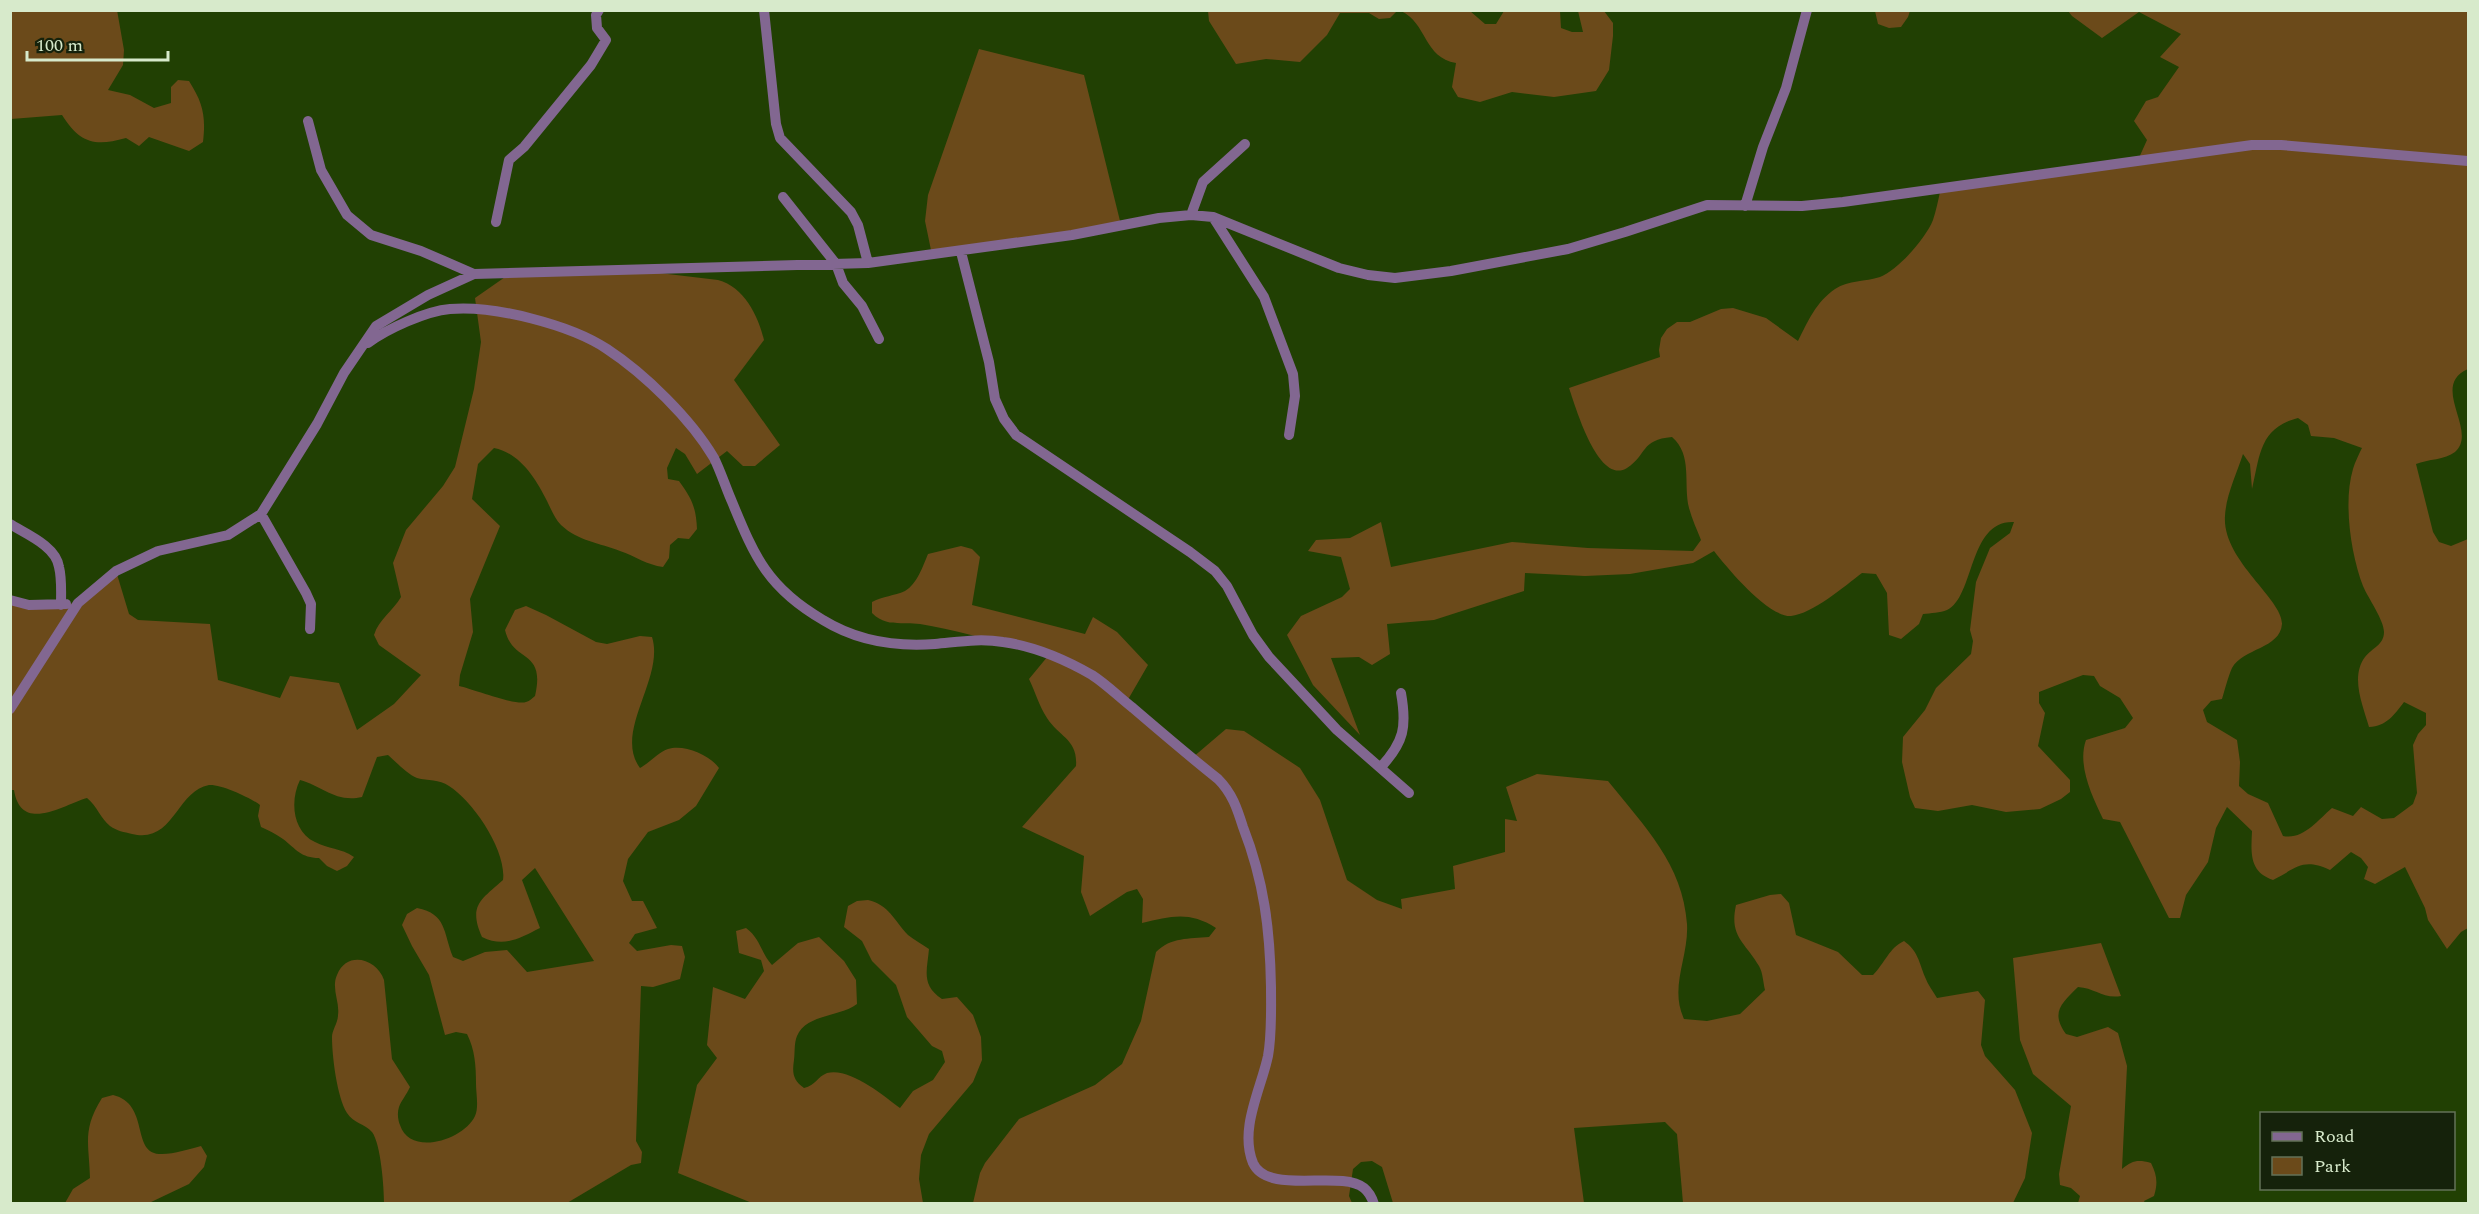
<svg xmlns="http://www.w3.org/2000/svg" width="2479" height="1214" font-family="Spectral,serif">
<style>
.green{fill:#6b4a1a;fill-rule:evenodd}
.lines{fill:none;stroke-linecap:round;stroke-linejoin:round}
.street{stroke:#826791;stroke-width:10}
</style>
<rect width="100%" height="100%" fill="#214003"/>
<!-- green -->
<path class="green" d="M117 10 124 50 123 65 108 90 130 95 154 108 171 103V87L178 80 189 81C203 103 206 116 203 142L189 151 149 137 139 146 126 138C94 147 80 143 62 115L11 119V11Z
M1208 11V10L1397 11 1390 18 1379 19 1369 13H1340L1327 35 1300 62 1266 59 1236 64 1209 21Z
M1401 11H1470L1485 24H1496L1504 11H1560L1561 28 1572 32H1583L1578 11H1604L1613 23V36L1609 70 1596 91 1554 97 1512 92 1480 102 1458 97 1452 87 1456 63C1424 58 1427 23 1401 11Z
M1875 11V10L1910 11 1908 17 1901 27 1889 28 1878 24Z
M2068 11H2468V369C2429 386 2479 431 2455 452 2445 460 2428 459 2416 464L2433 532 2439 542 2451 546 2468 539V928L2461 932 2447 949 2428 920 2425 908 2405 867 2375 884 2364 879 2368 867 2361 858 2351 852 2330 870C2303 858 2298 867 2273 880 2249 872 2251 853 2252 831L2227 807 2216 828 2208 862 2186 895 2180 918H2169L2120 822 2103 819C2092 796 2077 765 2086 740L2125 728 2133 718 2120 698 2100 686 2094 676 2083 675 2039 692V703L2045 713 2038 746 2070 780V792L2061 799 2040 809 2006 812 1972 805 1938 811 1915 808 1910 797 1902 762 1903 737 1925 710 1936 688 1971 654 1973 641 1970 630 1976 582 1990 548 2010 533 2014 522C1968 520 1975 597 1947 610 1940 613 1931 613 1923 614L1919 624 1901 639 1889 635 1887 593 1876 574 1862 573C1845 586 1812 614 1791 616 1768 617 1728 569 1714 551L1693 563 1630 574 1585 576 1525 573 1524 591 1434 620 1387 624 1390 654 1372 665 1359 657 1331 658 1360 735 1313 685 1287 635 1301 616 1342 597 1350 589 1341 557 1308 551 1316 540 1350 538 1381 522 1391 567 1512 542 1588 548 1693 551 1701 540C1697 530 1692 519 1689 508 1683 484 1693 455 1672 437 1640 440 1648 454 1627 468 1598 486 1575 405 1569 388L1660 357 1659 350 1661 338 1667 329 1677 322H1690L1721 309 1733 308 1766 318 1798 341C1808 321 1816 302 1835 289 1849 280 1865 282 1880 277 1898 270 1926 238 1933 220 1936 211 1938 201 1940 192L2138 160 2147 140 2134 121 2146 101 2158 97 2179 67 2160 57 2181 34 2139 12 2102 38 2072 16ZM2298 418 2308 425 2311 436 2334 438 2362 448C2359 454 2355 462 2353 469 2343 502 2351 555 2363 586 2368 598 2384 620 2384 632 2384 645 2372 648 2365 657 2350 677 2363 706 2369 727 2387 726 2394 715 2404 702L2426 713V725L2418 734 2413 745 2417 793 2413 804 2394 818 2382 819 2361 807 2353 816 2332 808C2317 821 2303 840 2283 836L2268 803 2248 794 2239 786 2240 762 2237 740 2207 722 2203 710 2211 701 2222 699C2225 689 2228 677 2232 668 2243 648 2280 649 2282 624 2283 599 2222 560 2225 516 2226 495 2237 473 2243 454L2250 464 2252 489C2260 456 2259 428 2298 418Z
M979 49 1084 75 1121 225 932 255 925 221 928 195Z
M626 269 718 280C744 287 758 315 764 340L734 380 780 445 755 466H743L727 451 697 474 685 454 676 448 667 468 668 479 679 481C692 499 696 507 697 529L689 539 678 538 670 545 669 558 663 567C647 565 635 556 620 551 600 543 578 541 561 525 555 519 551 509 547 501 536 479 520 453 494 448L478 464 472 499 500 526 470 599 473 632 460 675 459 686C473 689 516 706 526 702 530 701 532 698 535 696 546 648 513 664 505 630L515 610 526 606 546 615 596 642 607 644 640 636 652 637C665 678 613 732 640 768 649 763 659 752 668 749 684 744 710 755 719 768L696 806 679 820 648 832 628 859 623 881 632 901H643L657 928 635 934 629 943 637 951 671 945 682 946 685 957 680 979 653 987 641 986 636 1141 642 1152 641 1163 631 1165 567 1203H384C384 1188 381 1144 372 1132 365 1124 353 1123 347 1113 337 1097 332 1056 332 1037 332 1030 338 1023 338 1015 340 1002 331 988 337 975 347 950 377 959 384 980L392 1059 410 1087C407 1094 401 1101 399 1107 397 1113 398 1120 400 1125 410 1157 464 1140 475 1116 479 1107 476 1093 476 1084 476 1066 475 1050 467 1034L456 1032 445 1035 429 975 412 946 402 925 407 914 417 908C447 914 443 932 453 957L463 961 485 952 507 950 527 972 594 961 535 868 522 880 540 928C520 938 504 948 482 937 468 905 481 900 503 880 507 851 473 801 449 786 439 779 428 781 417 778 407 774 396 762 388 755L377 757 362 797C336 803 322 786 300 780 290 800 292 831 315 842 328 849 341 848 354 857L347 866 337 871 327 866 319 858C301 858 296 849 283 839 276 834 268 830 261 827L258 816 260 805C251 798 221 784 209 785 176 791 174 844 132 834 124 832 117 831 110 826 101 819 97 806 87 798 63 805 21 834 14 790H11L10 600 47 606 78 603 116 571 129 614 138 620 210 624 218 680 280 698 290 676 339 683 357 730 394 704 421 675 379 645 374 635C379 619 393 611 401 597L393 563 406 530 443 486 455 467 474 389 481 342 475 298 508 275Z
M961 546 972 549 980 557 972 605 1085 634 1093 617 1117 632 1148 665 1126 703 1192 758 1226 729 1244 731 1300 768 1320 800 1347 880 1377 900 1402 909 1401 899 1455 889 1453 866 1505 852V819L1517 821 1506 787 1537 774 1608 781C1644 826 1683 864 1687 924 1689 957 1669 987 1684 1019L1707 1021 1740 1014 1765 990C1763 982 1763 973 1759 966 1745 942 1729 937 1736 905L1770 895 1781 894 1789 903 1796 935 1838 952 1862 975H1873C1885 963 1889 948 1904 941 1918 951 1919 962 1925 977 1928 985 1933 991 1937 998L1978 991 1985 1000 1981 1045 1985 1056 2015 1090 2032 1133 2025 1178 2013 1203H1683L1677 1134 1665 1122 1574 1128 1584 1203H1393L1382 1167 1372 1161 1361 1162 1353 1169 1349 1196 1352 1203H973L980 1173 985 1163 1019 1119 1095 1085 1122 1064 1141 1021 1156 952C1171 937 1189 939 1209 937L1216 928C1190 911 1171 916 1142 923L1143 899 1137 889 1127 892 1090 916 1081 892 1084 856 1022 827 1076 766C1078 739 1059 737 1047 718 1039 706 1035 691 1029 679L1048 656C1006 645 963 631 920 624 902 621 887 628 872 613V602C883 596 894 596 905 591 917 584 923 566 928 554Z
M868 900C889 905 894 920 908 935 914 940 922 944 929 949 927 971 921 985 942 999L957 997 973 1015 981 1037 982 1060 973 1082 929 1134 921 1155 919 1179 923 1203H752L678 1173 697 1085 717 1058 707 1045 713 987 745 999 764 971 761 960 739 953 736 931 746 928C760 938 761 953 772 965L798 943 819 937 844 961 856 980 857 1004C840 1017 806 1014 797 1036 794 1043 795 1053 794 1060 792 1073 793 1080 804 1088 816 1085 817 1077 827 1073 849 1067 883 1095 900 1108L913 1091 933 1080 945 1062 942 1051 932 1046 907 1017 896 985 872 961 862 941 844 927 848 906 857 901Z
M2101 943 2121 996C2103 999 2095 988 2078 987 2062 1003 2050 1012 2066 1034L2077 1037 2108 1027 2118 1033 2127 1066 2122 1169C2132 1161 2137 1159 2151 1163 2157 1175 2158 1183 2154 1196L2144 1201 2145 1203H2078L2080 1196 2071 1188 2060 1185 2059 1174 2071 1106 2033 1074 2020 1040 2013 958Z
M113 1095C150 1104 131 1152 159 1154 172 1155 189 1149 201 1146L207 1156 204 1167 189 1184 149 1203H65L73 1189 90 1178C89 1143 82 1130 102 1098Z"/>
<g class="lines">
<!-- street -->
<path class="street" d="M764 10 776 124 780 138 851 212 858 225 868 263
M308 121 321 170 347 215 371 235 421 251 474 274
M783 197 836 264 843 283 862 306 879 339
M1745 206 1763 147 1786 88 1807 10
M1191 215 1203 182 1245 144
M1213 217 1264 297 1293 374 1295 396 1289 435
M496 222 509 160 524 147 591 65 606 40 597 28 596 15 599 10
M961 252 989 362 995 399 1004 419 1016 435 1190 552 1215 571 1227 586 1253 635 1269 657 1337 730 1409 793
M368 343C387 329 426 311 450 309 494 305 571 325 607 349 645 374 691 419 714 458 720 470 725 485 730 497 754 555 766 587 823 620 857 641 895 647 935 644 958 642 979 638 1003 642 1033 646 1066 660 1092 675 1106 684 1119 697 1133 708 1161 732 1189 756 1218 779 1232 793 1237 808 1243 827 1264 881 1270 929 1271 987 1271 1010 1272 1034 1268 1056 1261 1089 1239 1129 1253 1163 1268 1196 1340 1169 1364 1188 1369 1192 1372 1198 1374 1204
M261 514 306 593 311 604 310 629
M10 524C26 534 56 546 59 567 62 579 61 592 61 605
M10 600 29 605 66 604
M10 709 78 603 116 571 158 551 228 535 261 514 317 424 344 373 376 326 428 295 474 274 868 263 1072 235 1159 218 1191 215 1213 217 1339 268 1368 275 1395 278 1451 271 1568 249 1625 232 1707 205 1802 206 1843 202 2252 145H2281L2468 161
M1381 767C1404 742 1407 727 1401 693"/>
</g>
<!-- border -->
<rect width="2479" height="1214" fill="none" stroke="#d7eacb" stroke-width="24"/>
<!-- legend -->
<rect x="2260" y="1112" width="195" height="78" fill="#15220b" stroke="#637258" stroke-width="1.5"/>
<rect x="2272" y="1132" width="30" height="9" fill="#826791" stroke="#637258" stroke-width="1.5"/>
<text x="2314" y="1142" font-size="18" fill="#d7eacb">Road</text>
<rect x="2272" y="1157" width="30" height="18" fill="#6b4a1a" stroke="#637258" stroke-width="1.5"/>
<text x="2314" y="1172" font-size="18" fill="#d7eacb">Park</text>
<!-- scale -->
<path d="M27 51v9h141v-9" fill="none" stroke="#d7eacb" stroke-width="3"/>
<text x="36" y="51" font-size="18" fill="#d7eacb" stroke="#15220b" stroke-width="4.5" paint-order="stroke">100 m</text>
</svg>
